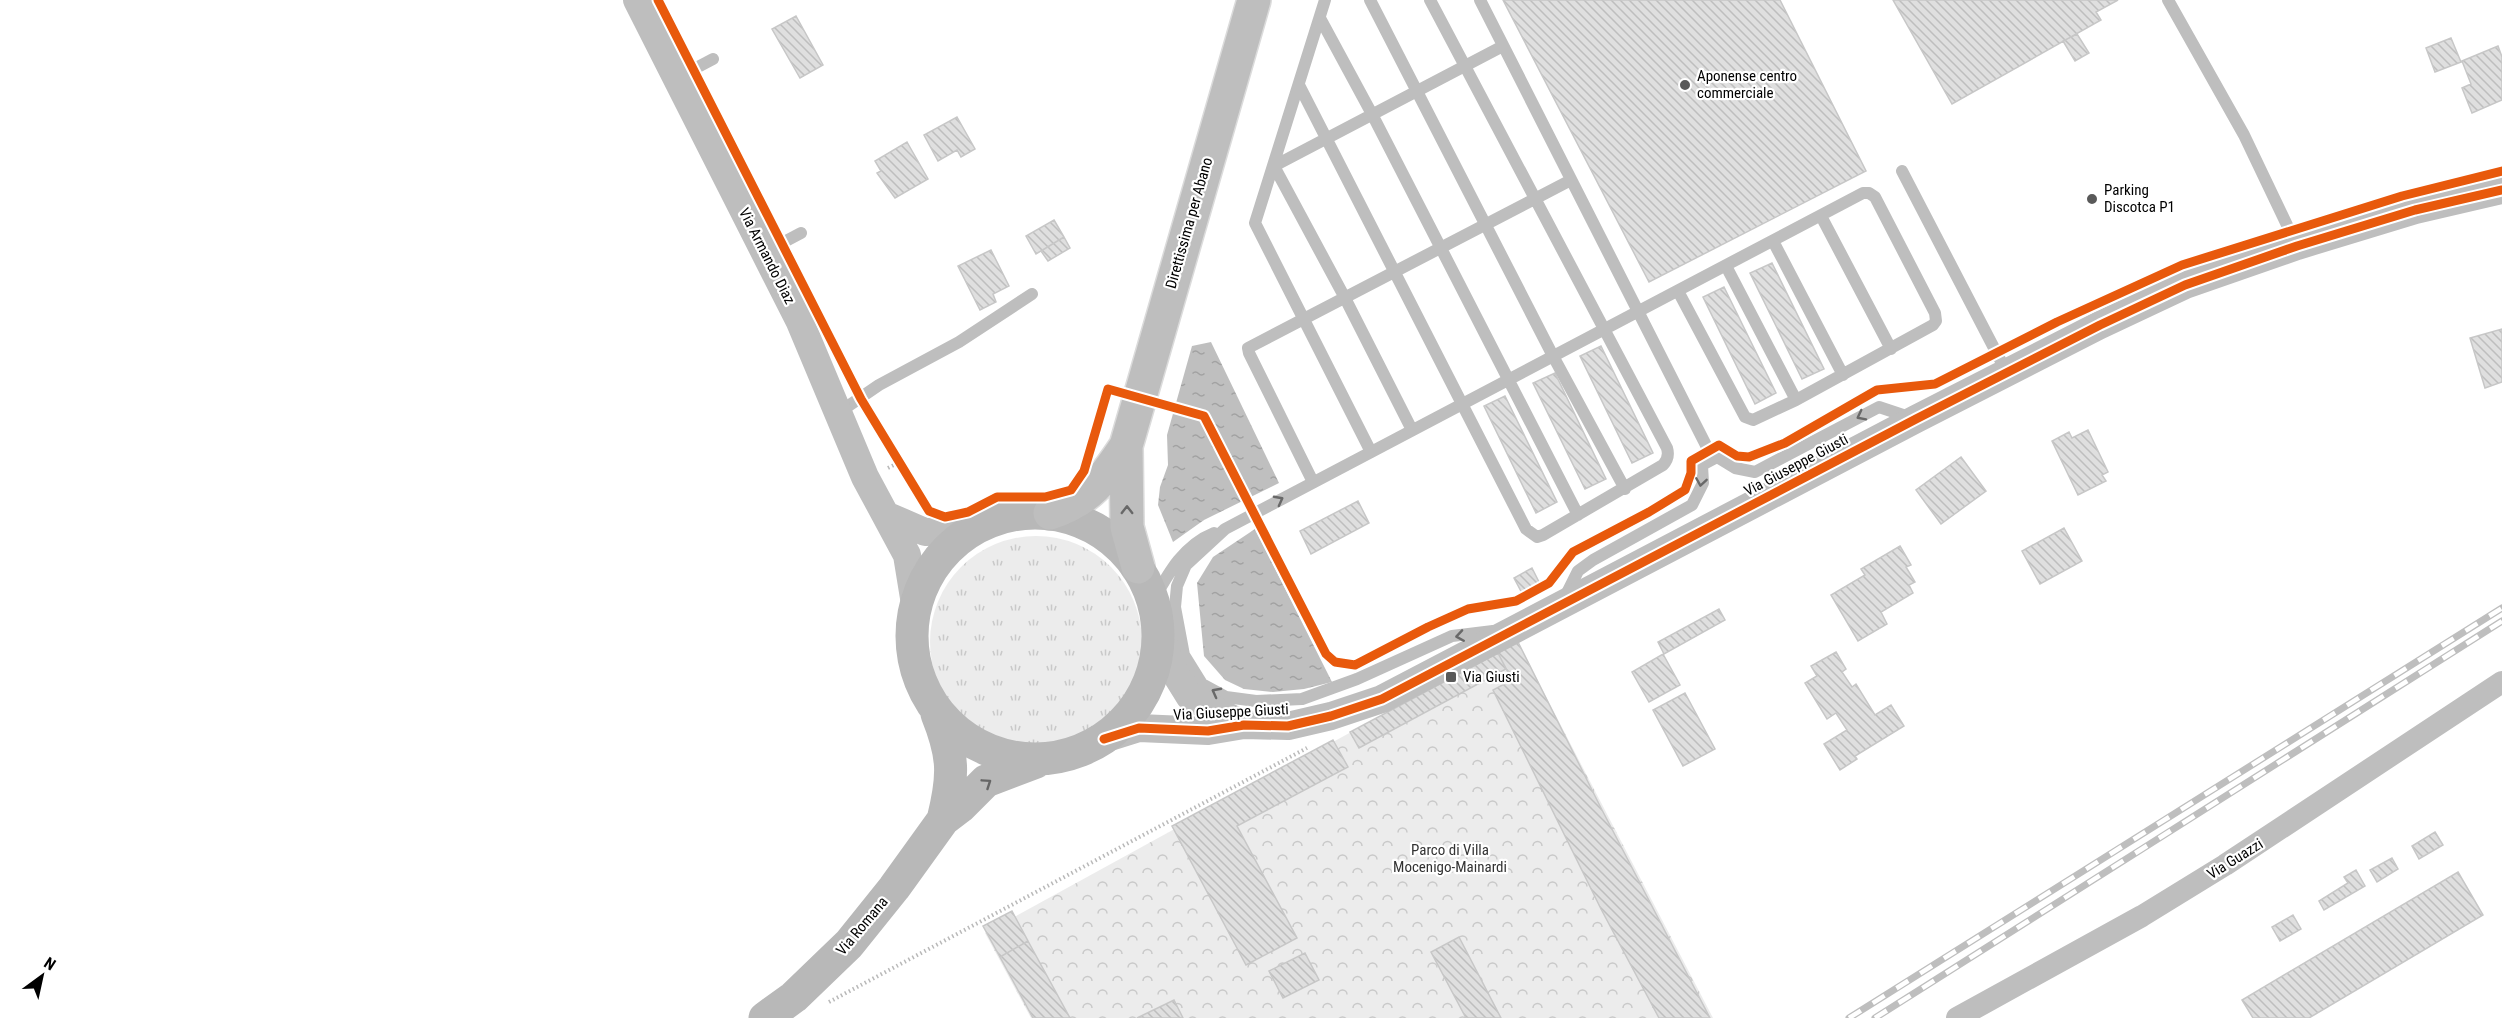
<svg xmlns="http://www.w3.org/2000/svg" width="2502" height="1018" font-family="'Roboto Condensed',sans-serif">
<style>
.grass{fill:url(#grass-tufts)}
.forest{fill:url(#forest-crowns)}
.water{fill:url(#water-ripples)}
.building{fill:url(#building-back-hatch);stroke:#c7c7c7;stroke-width:1.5}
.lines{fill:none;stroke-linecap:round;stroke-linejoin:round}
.trunk-casing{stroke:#dbdbdb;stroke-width:36}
.path{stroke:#b9b9b9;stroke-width:4;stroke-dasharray:1.5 3;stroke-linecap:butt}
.service{stroke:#bebebe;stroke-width:12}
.minor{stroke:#bebebe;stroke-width:22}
.tertiary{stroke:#bebebe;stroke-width:28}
.secondary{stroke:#b8b8b8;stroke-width:33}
.trunk{stroke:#bebebe;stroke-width:33}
.rail-casing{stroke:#bebebe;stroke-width:7}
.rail{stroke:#fff;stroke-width:4.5;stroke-dasharray:14;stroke-linecap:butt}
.cycleway-casing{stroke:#fff;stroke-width:13}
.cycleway{stroke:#e8590c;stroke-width:9}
.oneway{stroke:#686868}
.oneway2{stroke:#656565}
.poi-dot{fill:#595959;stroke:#fff;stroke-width:2}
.labels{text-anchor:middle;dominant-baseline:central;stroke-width:4.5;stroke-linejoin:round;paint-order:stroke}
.poi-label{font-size:15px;fill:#000;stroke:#fff;text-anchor:start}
.street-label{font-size:15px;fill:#000;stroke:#fff}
.park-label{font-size:15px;fill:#333;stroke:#fff}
</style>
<defs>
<pattern id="grass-tufts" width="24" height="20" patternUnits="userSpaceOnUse" patternTransform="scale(1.5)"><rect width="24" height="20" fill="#ececec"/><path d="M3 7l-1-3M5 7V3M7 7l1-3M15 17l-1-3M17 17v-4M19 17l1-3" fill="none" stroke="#c9c9c9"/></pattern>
<pattern id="forest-crowns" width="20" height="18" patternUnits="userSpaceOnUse" patternTransform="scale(1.5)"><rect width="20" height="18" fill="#ececec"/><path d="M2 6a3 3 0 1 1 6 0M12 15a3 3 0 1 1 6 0" fill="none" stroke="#c9c9c9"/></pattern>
<pattern id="water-ripples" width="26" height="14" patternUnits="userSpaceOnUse" patternTransform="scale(1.5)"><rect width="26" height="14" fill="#bfbfbf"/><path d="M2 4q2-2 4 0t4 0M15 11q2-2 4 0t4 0" fill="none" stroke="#a2a2a2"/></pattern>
<pattern id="building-back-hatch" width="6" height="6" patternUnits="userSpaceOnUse" patternTransform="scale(1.5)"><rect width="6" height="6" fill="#dfdfdf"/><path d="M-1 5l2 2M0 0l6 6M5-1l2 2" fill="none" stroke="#bebebe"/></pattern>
</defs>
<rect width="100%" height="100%" fill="#fff"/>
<!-- grass -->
<path class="grass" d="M930 642a106 106 0 1 1 212 0a106 106 0 1 1-212 0Z"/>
<!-- forest -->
<path class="forest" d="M1517 641 1713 1018H1031L985 933Z"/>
<!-- water -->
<path class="water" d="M1211 342 1279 483 1204 520 1173 542 1158 505 1160 487 1168 465 1167 435 1192 346Z
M1255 529 1332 682 1304 689 1273 692 1244 689 1225 680 1204 656 1197 583 1213 557Z"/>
<!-- building -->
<path class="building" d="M1503 0H1780L1866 171 1649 282Z
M1893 0H2118L2096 12 2101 20 1952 104Z
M796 16 823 65 800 78 772 29Z
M2077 34 2089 53 2075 61 2063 41Z
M2451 38 2461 62 2435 72 2426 48Z
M2498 46 2502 57V100L2472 113 2462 88 2471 84 2462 61Z
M957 117 975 149 961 157 957 150 938 161 924 135Z
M907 142 928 179 895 198 877 173 881 171 875 161Z
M1054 220 1064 237 1036 254 1026 236Z
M1064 237 1070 248 1048 261 1041 251Z
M991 250 1009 286 993 294 996 302 980 310 958 266Z
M1772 263 1824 369 1802 379 1750 273Z
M1724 287 1776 393 1755 404 1703 297Z
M2502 329V382L2485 388 2470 338Z
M1601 346 1653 453 1632 463 1580 356Z
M1555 373 1606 479 1585 489 1533 383Z
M1505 396 1557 502 1536 513 1484 406Z
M2088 430 2108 472 2102 475 2106 481 2078 495 2052 441 2069 432 2072 438Z
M1961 457 1986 491 1941 524 1916 490Z
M1358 501 1369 523 1311 554 1300 531Z
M2064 528 2082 561 2040 584 2022 551Z
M1900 546 1911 565 1906 567 1915 582 1909 585 1913 593 1881 612 1887 624 1858 641 1831 595 1865 575 1861 569Z
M1532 568 1541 586 1523 595 1514 578Z
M1719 609 1725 620 1664 654 1658 642Z
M1518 642 1601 808 1710 1018H1659L1601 909 1493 690 1512 680 1498 653Z
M1836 652 1846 669 1842 672 1852 687 1856 684 1875 715 1891 705 1904 726 1855 756 1857 759 1840 770 1824 744 1847 730 1836 713 1827 719 1805 683 1817 676 1811 666Z
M1498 653 1506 669 1359 748 1350 732Z
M1663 654 1680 685 1649 702 1632 672Z
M1685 693 1715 749 1683 766 1653 710Z
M1333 740 1348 767 1237 826 1297 938 1246 965 1172 826Z
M2435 832 2443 845 2419 859 2412 846Z
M2392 858 2398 869 2377 882 2370 870Z
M2356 870 2365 886 2324 910 2319 901 2348 883 2344 877Z
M2458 872 2483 915 2309 1018H2253L2242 1000Z
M1012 911 1028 941 1000 957 983 926Z
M2293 915 2301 929 2280 941 2272 927Z
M1459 937 1501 1018H1466L1431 952Z
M1028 941 1070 1018H1033L1000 957Z
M1305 953 1319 980 1283 998 1269 971Z
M1174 1000 1183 1018H1137Z"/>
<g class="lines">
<!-- trunk casing -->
<g class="trunk-casing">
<path id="trunk" d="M1050 513C1090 500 1104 479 1126 446
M1138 567 1127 527 1126 446 1254 0"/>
</g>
<!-- path -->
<path class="path" d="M888 468 900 462
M829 1002 1307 748"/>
<!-- service -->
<path class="service" d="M1325 0 1255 223 1371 452
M1370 0 1553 356 1625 489
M1480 0 1713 459
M2168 0 2244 135 2297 246
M1320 18 1373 116 1578 515
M677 78 713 59
M1299 85 1526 529 1537 537 1543 535 1663 465C1668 460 1669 455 1667 448L1430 0
M1902 171 2007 373
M1821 216 1891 349
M1773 241 1843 375
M765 252 801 233
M1726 266 1796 400
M838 413 879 385 959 342 1032 294
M1412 430 1345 298 1274 166 1503 46
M1313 482 1249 353 1248 348 1571 180
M1565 597 1578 571 1593 560 1692 505 1703 483 1702 465 1717 457 1735 468 1755 472 1879 407 1912 418
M1154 599C1169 572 1184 545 1214 533
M1493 631 1452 636 1357 679 1302 699 1256 701 1226 697 1202 684 1184 655 1175 607 1177 586 1186 565 1225 529 1863 193H1869L1875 197 1935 313 1936 321 1933 325 1796 400 1753 420 1745 417 1678 291"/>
<!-- minor -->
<path class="minor" d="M1957 1018 2142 916 2225 865 2502 682"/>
<!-- tertiary -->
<path class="tertiary" d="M637 0 800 322 865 477 907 555 915 604
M888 516 925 532 968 531
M1159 631 1172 668 1190 697 1244 725
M1104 739 1139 728 1208 731 1244 725 1288 726 1331 716 1382 699 1916 419 2100 325 2185 285 2297 246 2415 210 2502 190"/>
<!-- secondary -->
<path class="secondary" d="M912 636a123 123 0 1 1 246 0a123 123 0 1 1-246 0Z
M937 714C954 756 954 776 943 820
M765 1018 794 997 849 944 894 888 943 820 960 807 986 781 1036 762"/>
<!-- trunk -->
<use href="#trunk" class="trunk"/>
<!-- rail casing -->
<g class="rail-casing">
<path id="rail" d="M1849 1018 2502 608
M1875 1018 2502 621"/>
</g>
<!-- rail -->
<use href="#rail" class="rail"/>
<!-- cycleway casing -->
<g class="cycleway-casing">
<path id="cycleway" d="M658 0 861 399 929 511 945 517 968 512 997 497H1045L1071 490 1084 471 1108 389 1204 416 1326 654 1335 662 1355 665 1428 627 1468 609 1516 601 1549 583 1573 552 1649 512 1685 490 1691 473V461L1719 445 1737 456 1749 457 1785 443 1877 390 1935 384 2057 322 2182 265 2402 196 2502 171
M1104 739 1139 728 1208 731 1244 725 1288 726 1331 716 1382 699 1916 419 2100 325 2185 285 2297 246 2415 210 2502 190"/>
</g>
<!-- cycleway -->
<use href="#cycleway" class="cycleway"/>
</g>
<!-- one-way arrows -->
<defs><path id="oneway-chevron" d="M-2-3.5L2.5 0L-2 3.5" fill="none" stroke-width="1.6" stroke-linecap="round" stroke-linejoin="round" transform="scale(1.5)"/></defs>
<g class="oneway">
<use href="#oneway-chevron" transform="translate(1861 416) rotate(153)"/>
<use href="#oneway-chevron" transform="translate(1701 482) rotate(99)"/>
<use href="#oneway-chevron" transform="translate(1279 500) rotate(-28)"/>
<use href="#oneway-chevron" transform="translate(1127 510) rotate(-90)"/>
<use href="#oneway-chevron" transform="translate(1460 636) rotate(171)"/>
<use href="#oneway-chevron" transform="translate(1216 692) rotate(-152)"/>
</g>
<use class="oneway2" href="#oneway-chevron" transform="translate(987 783) rotate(-34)"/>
<!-- markers -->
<g class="poi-dot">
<circle cx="1685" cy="85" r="6"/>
<circle cx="2092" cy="199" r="6"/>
<rect x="1445" y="671" width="12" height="12" rx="3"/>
</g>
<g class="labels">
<!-- poi labels -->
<g class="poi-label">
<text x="1697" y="76">Aponense centro<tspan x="1697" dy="17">commerciale</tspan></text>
<text x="2104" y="190">Parking<tspan x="2104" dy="17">Discotca P1</tspan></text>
<text x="1463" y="677">Via Giusti</text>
</g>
<!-- street labels -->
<g class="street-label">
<text transform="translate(1189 223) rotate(-74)">Direttissima per Abano</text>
<text transform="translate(767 256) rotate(63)">Via Armando Diaz</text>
<text transform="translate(1796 465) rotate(-28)">Via Giuseppe Giusti</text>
<text transform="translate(1231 712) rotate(-3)">Via Giuseppe Giusti</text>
<text transform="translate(2235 859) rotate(-32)">Via Guazzi</text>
<text transform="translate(862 926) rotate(-50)">Via Romana</text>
</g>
<!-- park labels -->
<g class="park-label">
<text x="1450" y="850">Parco di Villa<tspan x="1450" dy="17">Mocenigo-Mainardi</tspan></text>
</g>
</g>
<!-- north arrow -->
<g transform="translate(42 976) rotate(33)" stroke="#ffffff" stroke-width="4.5" paint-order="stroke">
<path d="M0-4.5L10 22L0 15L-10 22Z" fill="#000000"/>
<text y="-9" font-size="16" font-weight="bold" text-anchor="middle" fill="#000000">N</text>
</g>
</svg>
